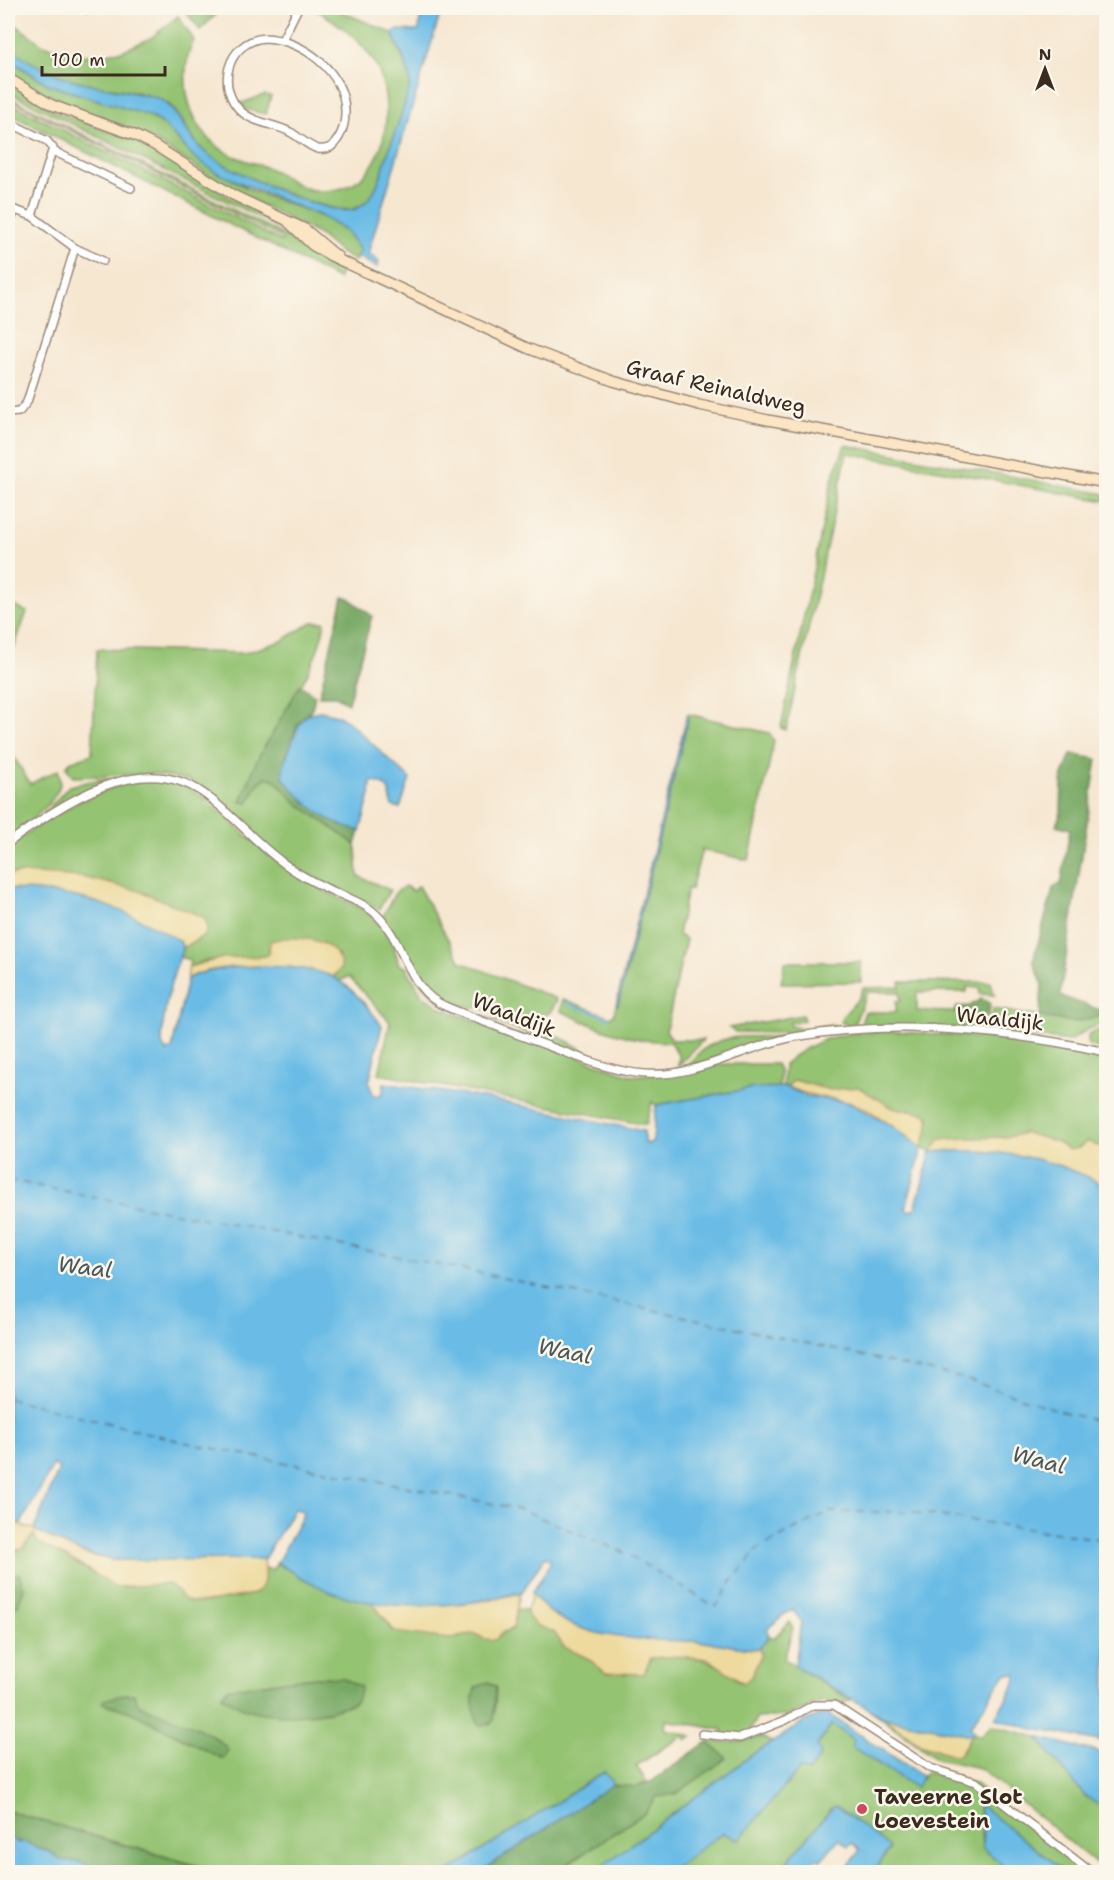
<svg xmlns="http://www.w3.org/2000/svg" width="1114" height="1880" font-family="'Shantell Sans',sans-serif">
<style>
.green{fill:#94c372;stroke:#687648;stroke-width:1.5;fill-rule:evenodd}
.forest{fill:#77a964;stroke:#596a41;stroke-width:1.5}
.sand{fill:#eeda9e;stroke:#94825e;stroke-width:1.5}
.water{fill:#6abce6;stroke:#527382;stroke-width:1.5}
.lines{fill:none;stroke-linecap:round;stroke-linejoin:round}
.stream{stroke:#6abce6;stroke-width:2}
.ferry{stroke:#49565a;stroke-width:1.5;stroke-dasharray:8 6;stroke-linecap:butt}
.minor-casing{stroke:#988878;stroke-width:10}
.secondary-casing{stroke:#988878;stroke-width:12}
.minor{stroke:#fff;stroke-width:7}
.secondary{stroke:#fce5c4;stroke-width:9}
.poi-dot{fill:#d1495b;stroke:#fbf7ec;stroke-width:2}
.labels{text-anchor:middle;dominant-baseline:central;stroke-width:5;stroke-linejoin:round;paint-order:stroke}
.street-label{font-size:21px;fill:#3b2a1e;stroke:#fbf7ec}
.poi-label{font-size:21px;font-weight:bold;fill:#3b2a1e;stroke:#fbf7ec;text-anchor:start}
.water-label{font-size:22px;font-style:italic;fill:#49565a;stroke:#fbf7ec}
</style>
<rect width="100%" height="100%" fill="#fbf7ec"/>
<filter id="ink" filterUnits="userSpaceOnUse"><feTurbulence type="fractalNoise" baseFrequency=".0167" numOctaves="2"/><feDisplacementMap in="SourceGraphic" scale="12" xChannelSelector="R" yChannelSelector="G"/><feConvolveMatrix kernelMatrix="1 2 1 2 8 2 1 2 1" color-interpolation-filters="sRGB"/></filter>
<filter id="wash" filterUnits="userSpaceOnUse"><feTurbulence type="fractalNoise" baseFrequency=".008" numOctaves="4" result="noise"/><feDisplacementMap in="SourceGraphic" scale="24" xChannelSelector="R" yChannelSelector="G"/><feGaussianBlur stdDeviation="1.35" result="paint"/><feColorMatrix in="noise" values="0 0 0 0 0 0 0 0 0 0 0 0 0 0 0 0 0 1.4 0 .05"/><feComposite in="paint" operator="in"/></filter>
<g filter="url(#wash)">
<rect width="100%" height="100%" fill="#f6e7d1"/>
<!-- green -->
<path class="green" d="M189 8H223L200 30 186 12Z
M313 8H333L392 33C398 47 408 66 410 80 411 93 391 143 386 159 381 177 374 204 353 209 329 216 223 169 203 151 191 139 179 111 168 104 142 89 108 89 80 83 52 76 30 64 8 46V19L43 45 81 56 122 51 151 38 178 16 194 40C175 79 189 133 229 154 241 160 255 163 268 168 293 179 304 196 335 190 389 180 396 106 376 65 362 40 336 21 313 8Z
M8 59 49 85 147 115 162 123 194 157 249 189 323 217 347 232 360 250 355 261 342 254 318 234 227 187 147 136 49 99 8 73Z
M8 82 57 112 137 141 163 155 229 197 284 225 345 266 344 269 315 254 286 231 8 92Z
M264 95 271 96 266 114 244 109 239 104Z
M8 97 282 234 280 237 8 98Z
M8 102 281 241 284 235 306 252 342 271 338 279 8 113Z
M845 445 1106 494V501L847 453 786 730 781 728 783 718 832 480Z
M8 603 27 612 8 664Z
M312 622H325C317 672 281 715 258 759 251 772 247 788 241 802L248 803 258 784 267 777 274 779 297 803 356 845 358 876 390 890 379 909 298 870 274 853 208 793 188 780 153 774 73 777 66 767 70 762 92 754 97 649 244 653 282 641Z
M688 714 769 733 774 741 749 860 702 850 691 889H687L678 935 686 939 666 1031 673 1040H703L678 1066 679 1056 670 1042C630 1042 597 1028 561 1011L563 999 610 1017 614 1014Z
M8 747 30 784 58 770C59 774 61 779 60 784 58 800 21 831 8 839Z
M101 779 117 780 43 815 69 786Z
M151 779 183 784 203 797 265 852 321 889 363 909 384 929 394 946 399 965 406 967 422 995 443 1009 633 1076 716 1064H776L780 1072 779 1088H754L656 1105 652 1102 646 1125 379 1074 390 1022 349 977 339 981 333 977 337 974 338 954C318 939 295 936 270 941L269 953 265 956 204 961 189 967 190 960 179 957 183 948 198 940 203 917C149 895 107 879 49 875 35 874 21 872 8 875V846C53 815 96 786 151 779Z
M405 886 413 891 418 886 461 962 557 999C553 1012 545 1019 531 1019L438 1000 421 984 383 916 395 893Z
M785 962H861V982L781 983Z
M900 982H990L995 995 980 994V988L967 987V992H917V1011L989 1013V1025L985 1029 863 1025 861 1023 865 1012H896V1001H900V992H867L853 1027 841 1022 842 1017 859 998 863 988 900 987Z
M993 1009 1074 1022 1106 1015V1023L1088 1029 1070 1041 998 1032 993 1027Z
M802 1015 804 1020 789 1023 790 1026 805 1030 832 1024 837 1028 803 1033 735 1032 729 1028Z
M482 1017 548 1031 610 1064Z
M1106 1027V1050L1088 1045V1035Z
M888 1031 1013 1039 1106 1056V1150L1087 1141 1079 1148 1069 1150 1057 1142 1025 1133 1008 1137 942 1139 931 1152 922 1148 930 1117 927 1114 893 1108 858 1087 830 1090 795 1080 787 1087H783L784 1064C820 1034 844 1033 888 1031Z
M781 1037 689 1067H686C713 1031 741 1037 781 1037Z
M34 1534C48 1546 108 1586 124 1587 138 1587 156 1580 170 1584 178 1587 179 1596 186 1600 197 1607 235 1597 249 1595L264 1576V1568L272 1570 277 1563C307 1581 336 1597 371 1601L393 1631 456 1638 474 1633 499 1635 513 1629 516 1609 527 1610 535 1625 554 1632 564 1647 587 1658 606 1673 643 1674 651 1658C685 1650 716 1659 740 1682L751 1677 761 1655 759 1649 769 1636 774 1638 789 1622 793 1628 784 1659 851 1700 839 1705 823 1701 786 1716 757 1718 749 1732 741 1736 723 1735V1730L666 1720 665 1729 692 1736 687 1740 682 1736 636 1766 647 1782 636 1787 612 1785 611 1780 604 1772 448 1872H220L8 1811V1681L13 1684 18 1682 8 1673V1610L18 1605 19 1575 8 1577V1551C22 1554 27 1543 34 1534ZM317 1677 343 1678 361 1687 228 1688C258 1687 287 1679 317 1677ZM488 1682 496 1687 495 1711 490 1725 475 1715 473 1696 475 1688ZM124 1696 139 1705 190 1726 103 1703Z
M869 1709C901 1729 923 1749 961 1754L971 1735 973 1733 981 1736 991 1725 1037 1737 1084 1795 1106 1810V1872L980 1768 937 1759Z
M832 1724 854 1740 923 1776 926 1772 974 1783 1085 1872H1065L979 1805 982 1847 1010 1872H874L889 1850 837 1807H833L788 1861 801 1872H669L722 1833 739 1839 800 1769 809 1772 821 1755 817 1746Z
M761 1737 775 1743 759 1750 594 1872H555L645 1813 656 1797 668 1795 726 1758 707 1742H737Z"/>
<!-- forest -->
<path class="forest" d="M343 597 350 599 372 616 348 703 336 696H319Z
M300 685 315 695C311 719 309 708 299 723 293 732 281 768 283 778 304 803 327 824 360 831L356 845 297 803 274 779 266 777 258 784 248 803 241 802 256 762Z
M1071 754 1097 759 1060 996 1106 1012V1015L1074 1022 1040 1017 1042 983 1033 961 1054 886 1061 884 1070 829 1056 825 1061 813 1062 778Z
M981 999 990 1003 989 1013 955 1012 957 1007 970 1006Z
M19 1574 24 1588 18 1605 8 1610V1577Z
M317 1677 343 1678 361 1687 357 1701C328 1716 278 1719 246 1709 237 1706 229 1700 221 1696L228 1688C258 1687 287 1679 317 1677Z
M488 1682 496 1687 493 1722 484 1726 479 1724C473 1713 470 1698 477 1687Z
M127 1694H134L139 1705C161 1713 216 1731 228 1750L223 1759 133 1713 103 1703V1700Z
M707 1742 727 1758 676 1794 656 1797 645 1813 555 1872H480L612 1785 636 1787 652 1781Z
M8 1811 206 1869 220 1872H97L79 1862 60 1860 50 1852 11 1839 8 1836Z"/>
<!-- sand -->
<path class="sand" d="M23 873 82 877 140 891 203 917C208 923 208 928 205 935L183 948 180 941C119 905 78 892 8 889V875Z
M284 938C307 937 339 941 341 968L333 977C300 964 217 961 187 979L189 967 222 958 265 956 269 953 270 941Z
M794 1080 830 1090 858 1087 893 1108 927 1114C934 1127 923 1135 922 1148 899 1133 877 1111 851 1103 829 1096 810 1098 787 1087Z
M1025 1133 1057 1142 1069 1150 1079 1148 1087 1141 1106 1150V1187C1059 1158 986 1147 931 1152L941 1139 1008 1137Z
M21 1523 23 1527 34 1529 87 1555 112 1560 263 1559C264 1572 268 1587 254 1594 240 1596 197 1607 186 1600 179 1596 177 1588 169 1584L114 1587 81 1565 37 1542 34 1534 22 1549 8 1551V1527Z
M520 1593 513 1628 502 1633 495 1640 484 1639 474 1633 449 1639 395 1632 371 1601C419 1608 473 1606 520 1593Z
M533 1593C570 1645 648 1637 704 1642 722 1643 741 1649 759 1649L761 1655 751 1677 744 1683 708 1659 679 1656 651 1658 643 1674 606 1673 587 1658 564 1647 554 1632 535 1625 528 1616 527 1610Z
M885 1718 971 1735 960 1754 956 1756 920 1744Z"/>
<!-- water -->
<path class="water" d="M421 8H442L368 253 379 262 377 267 358 257 360 250 347 232 323 217 217 173 194 157 162 123 147 115 49 85 8 59V46C56 85 100 84 158 98 180 110 186 136 205 152 226 170 326 215 352 210 373 205 381 177 386 159 390 145 411 91 410 81 409 66 398 47 392 33L396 30 419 31Z
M320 711 337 715 350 723 410 779 400 808 392 806C390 790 389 784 371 781L370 795 360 831C327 824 304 803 283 778 281 764 287 758 291 746 298 729 299 713 320 711Z
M687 715 688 720 618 1005H616Z
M8 889C78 892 119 905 180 941 185 949 179 958 176 967 168 991 162 1021 162 1045L167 1052 172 1049 187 979C214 963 303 962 333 977 351 986 370 1009 382 1026L369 1082 373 1094 378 1096 383 1093 384 1083 479 1097 644 1131V1141L648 1144 653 1141 656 1105 754 1088 787 1087 806 1096 850 1103 892 1126 922 1148 906 1208 909 1211 915 1209 931 1152C990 1147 1055 1156 1106 1187V1742L1029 1728 995 1718 1015 1684 1016 1674H1005L970 1727 974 1732 971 1735 885 1718 795 1666 801 1622 793 1610 785 1614 767 1629 769 1636 759 1649C741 1649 722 1643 704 1642 648 1638 568 1645 532 1593L550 1564V1559L545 1557 522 1592C464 1607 392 1613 334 1593 314 1586 296 1574 277 1563L302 1517 303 1511 294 1509 264 1559 112 1560 75 1550 34 1530 59 1469 54 1464 21 1523 8 1527Z
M828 1714 923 1776 916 1788 852 1747 854 1740 832 1724 817 1746 821 1755 808 1772 800 1769 739 1839 722 1833 669 1872H594L759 1750C782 1740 802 1716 828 1714Z
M1037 1737 1106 1754V1810L1084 1795Z
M604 1772 611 1780 612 1785 480 1872H448Z
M979 1804 1065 1872H1010L982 1847 983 1829Z
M833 1807H837L888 1846 889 1849 874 1872H853L855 1870 849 1865 860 1850 852 1843 848 1846 839 1839 820 1861 816 1858 812 1863 817 1872H801L788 1861Z
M8 1836 18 1843 26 1842 38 1849 50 1852 60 1860 83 1863 97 1872H8Z"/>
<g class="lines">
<!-- stream -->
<path class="stream" d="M567 1003 609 1018"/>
<!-- ferry -->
<path class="ferry" d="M8 1180 461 1269 761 1333 962 1378 1073 1415 1106 1422
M8 1398 192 1444 519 1509 623 1552 716 1607 732 1581 758 1549 828 1512H912L1106 1540"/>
</g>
</g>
<g filter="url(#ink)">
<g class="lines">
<!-- minor casing -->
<g class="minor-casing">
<path id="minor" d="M73 8 94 10 109 8
M264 38C302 39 346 72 345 113 345 127 341 138 331 147 327 149 323 150 318 149 309 147 298 136 290 132 275 124 254 123 242 112 215 88 227 42 264 38Z
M282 40 298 8
M8 122 47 141 53 148 32 216 75 248 103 261
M53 151 131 188
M8 206 15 210 8 226
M15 210 32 216
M8 413 19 412 27 402 75 248
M8 843C60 806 139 748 203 793 232 813 253 841 282 862 295 872 309 880 324 887 341 896 365 902 378 916 406 944 407 991 447 1007 481 1021 516 1034 551 1047 581 1058 613 1072 645 1074 697 1078 744 1046 794 1037 897 1019 1005 1030 1106 1052
M702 1734 740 1738 786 1720 813 1705H834L930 1768 976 1782 1091 1872"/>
</g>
<!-- secondary casing -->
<g class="secondary-casing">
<path id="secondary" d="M8 78 52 105 134 135 154 145 233 195 305 229 338 257
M288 222 312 245 331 256 527 348 613 381 699 405 768 420 1106 483"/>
</g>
<!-- minor -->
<use href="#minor" class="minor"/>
<!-- secondary -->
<use href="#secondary" class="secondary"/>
</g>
</g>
<!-- markers -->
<circle class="poi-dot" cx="862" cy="1809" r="6"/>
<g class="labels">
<!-- street labels -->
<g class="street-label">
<text transform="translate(716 387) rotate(13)">Graaf Reinaldweg</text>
<text transform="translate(514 1015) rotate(21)">Waaldijk</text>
<text transform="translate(1000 1019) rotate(6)">Waaldijk</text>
</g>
<!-- poi labels -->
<g class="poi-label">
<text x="874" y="1797">Taveerne Slot<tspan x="874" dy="24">Loevestein</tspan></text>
</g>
<!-- water labels -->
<g class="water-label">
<text transform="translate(85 1267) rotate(7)">Waal</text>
<text transform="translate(565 1351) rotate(12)">Waal</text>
<text transform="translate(1039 1460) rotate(14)">Waal</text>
</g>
</g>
<!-- margin -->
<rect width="1114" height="1880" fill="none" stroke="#fbf7ec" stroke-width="30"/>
<!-- north arrow -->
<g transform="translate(1045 69)" stroke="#fbf7ec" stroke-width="4.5" paint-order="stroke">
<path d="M0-4.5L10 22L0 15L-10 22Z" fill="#3b2a1e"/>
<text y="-9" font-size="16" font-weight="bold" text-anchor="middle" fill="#3b2a1e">N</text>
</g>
<!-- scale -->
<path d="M42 66v9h123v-9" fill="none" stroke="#3b2a1e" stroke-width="3"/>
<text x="51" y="66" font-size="18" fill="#3b2a1e" stroke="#fbf7ec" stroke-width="4.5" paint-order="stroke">100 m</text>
</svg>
